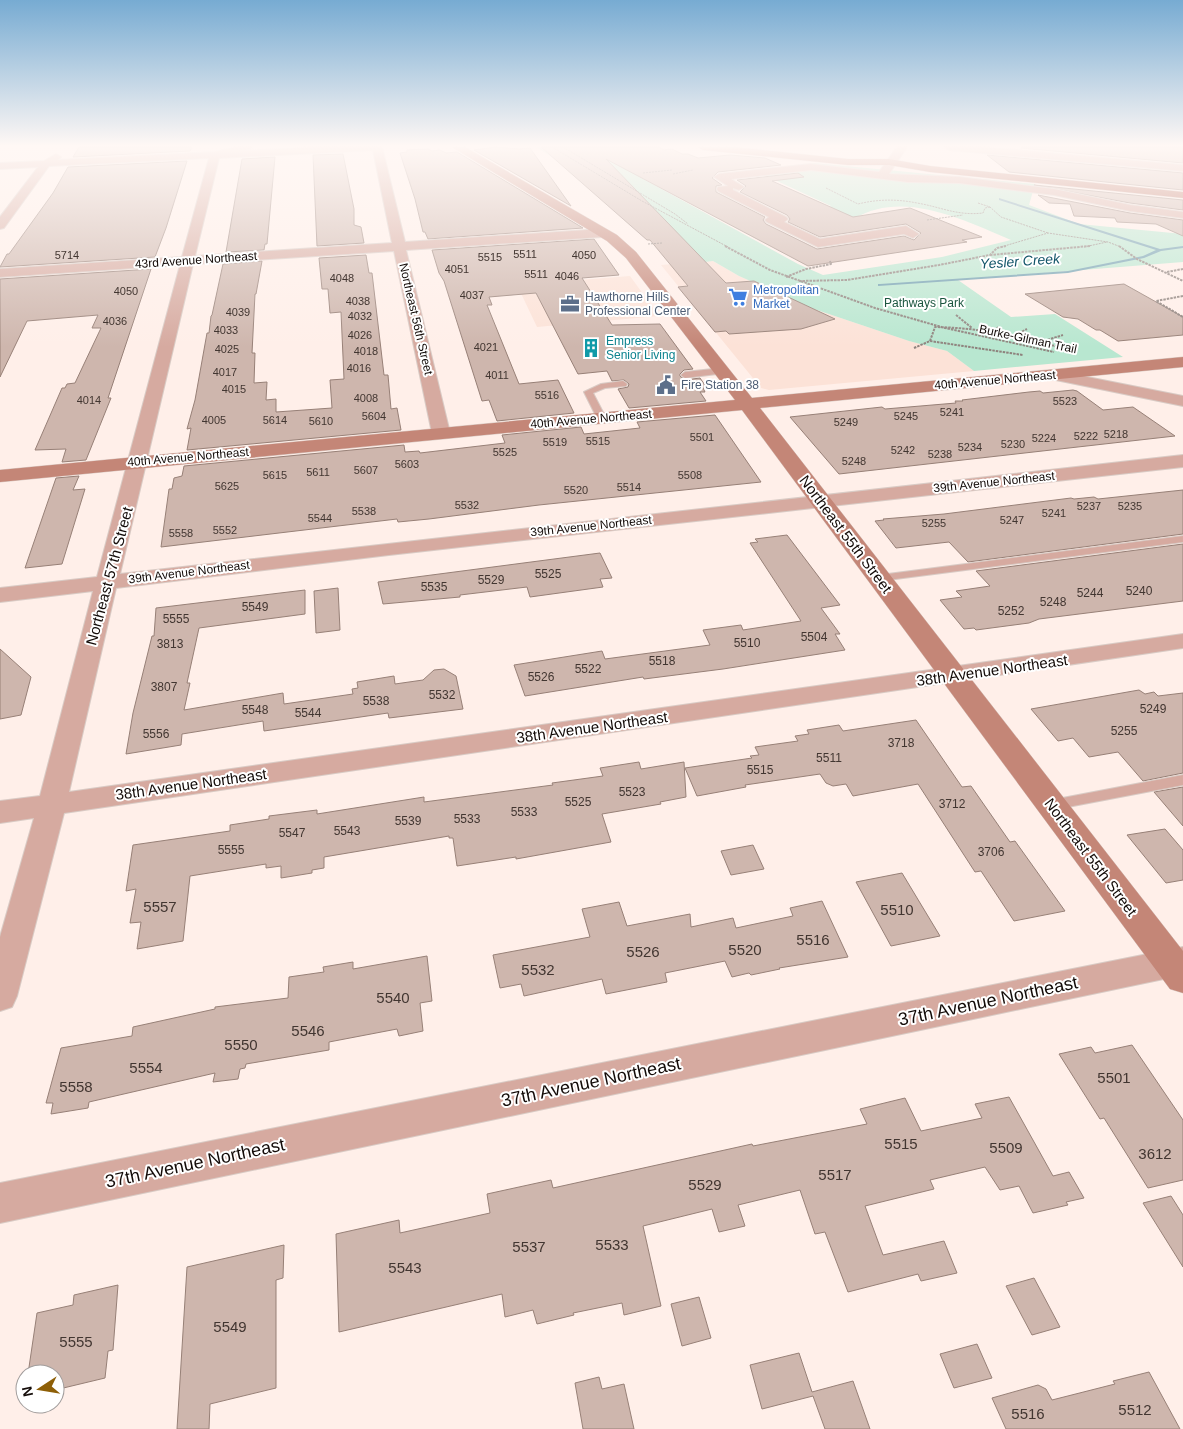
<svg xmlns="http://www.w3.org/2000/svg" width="1183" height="1429" font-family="Arial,sans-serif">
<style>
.built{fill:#fce2d7}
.green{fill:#b8e7d0}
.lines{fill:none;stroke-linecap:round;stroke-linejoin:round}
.stream{fill:#6d9eb0;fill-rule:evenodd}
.building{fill:#ceb6ad;stroke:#978077}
.lane-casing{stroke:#d9cbc5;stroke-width:2}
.street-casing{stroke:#d9cbc5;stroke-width:2}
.secondary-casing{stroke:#d9cbc5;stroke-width:1}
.primary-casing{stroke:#d9cbc5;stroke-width:1}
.path-far1{stroke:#8e827d;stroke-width:1;stroke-dasharray:2 1;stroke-linecap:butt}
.path{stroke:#8e827d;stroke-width:2;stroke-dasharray:2.5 1;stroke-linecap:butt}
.lane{fill:#d6aaa0;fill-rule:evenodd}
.street{fill:#d6aaa0;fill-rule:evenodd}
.secondary{fill:#c48677;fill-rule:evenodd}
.primary{fill:#b76b5a;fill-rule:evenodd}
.labels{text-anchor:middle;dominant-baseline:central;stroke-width:4;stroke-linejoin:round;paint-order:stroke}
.far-number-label{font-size:11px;fill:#423631}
.far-street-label{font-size:12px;fill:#130b08;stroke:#fff}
.far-shop-label{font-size:12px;fill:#366cbe;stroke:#fff;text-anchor:start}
.far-service-label{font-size:12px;fill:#4e5e75;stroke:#fff;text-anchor:start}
.far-park-label{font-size:12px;fill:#1b553f;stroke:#fff}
.far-culture-label{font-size:12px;fill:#0d838f;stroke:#fff;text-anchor:start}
.number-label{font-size:12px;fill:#423631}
.far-water-label{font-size:14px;font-style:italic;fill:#125569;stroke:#fff}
.street-label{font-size:15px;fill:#130b08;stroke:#fff}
.near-number-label{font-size:15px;fill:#423631}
.near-street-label{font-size:18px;fill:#130b08;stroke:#fff}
</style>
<rect width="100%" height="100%" fill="#ffefe9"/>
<!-- built -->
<path class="built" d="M713 261 739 276 811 308 909 341 947 351 974 371 769 390 761 388 661 265Z
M630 276 659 316 537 327 517 285Z"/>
<!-- green -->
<path class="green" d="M536 147H585L798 264 823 275 942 257 1011 240C964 220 902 189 854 219L819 214 831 206 762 174 808 169 814 163 1035 184 1029 205 1079 224 1183 234V262L958 280 1011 317 1055 314 1123 357 974 371 947 351 909 341 811 308 739 276 713 261 705 262 684 240Z"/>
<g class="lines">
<!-- stream -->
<path class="stream" d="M999 198 1160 249 1183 246V248L1161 251 1144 258 1068 273 878 286V284H880L1068 271 1143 256 1156 250 999 200Z"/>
</g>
<!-- building -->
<path class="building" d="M79 147H192L190 151 73 157Z
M496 147 519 149 530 148 571 206 474 150Z
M541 147H659L664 150 672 149 682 154H688L698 158 730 155 765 158 781 165 718 172 712 178 722 185 716 186V192L765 217 763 220 766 224 817 249 904 236 914 240 921 233 906 224 820 237 788 222 790 219 787 215 740 192 746 186 737 180 798 173 804 177 772 181 853 217 910 208 982 237 962 240 967 242 808 266 606 159 726 283 754 281 835 319 801 329 729 334 726 331 715 332 678 287 688 286 650 240H647Z
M1021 147H1183V163L1021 148Z
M428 149 432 151 440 150 446 153 457 152 583 228 428 239 425 232H423L415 199 400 153 407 152V150Z
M343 154 354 209V225L361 227 364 243 317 246 313 155Z
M987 155 1183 173V190L1009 172Z
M275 157 267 244H265L264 250 226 252 242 159Z
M187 161 166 228 155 257 0 267 7 254H9L53 193 68 167Z
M1034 185 1183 200V210L1130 203Z
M1038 195 1130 213 1183 220V236L1156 224 1117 222 1115 218 1074 216 1070 204 1049 203Z
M594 239 619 275 582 278 612 325 660 324 693 369 684 370 680 374V376L685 380 700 378 707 388H703L705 392H700L706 401 629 408 618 389 628 387 629 384 624 380 612 381 607 371 578 374 536 293 489 297 492 305H487L519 384 558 380 574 413 497 421 489 400 482 401 444 281 439 273 432 250Z
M366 255 369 273H372L384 375H388L391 409 397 408 401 430 187 450 191 428 187 429 195 400 207 333H209L211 316 212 315 223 264 262 261 256 294H255L252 353H255L254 383 267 382 266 400 276 399V412L332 408 330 380 344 379 341 312 330 313 328 289H322L319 258Z
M151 269 108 398H111L86 460 62 462 66 449 35 450 62 388H65L67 384 75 383 101 328H92L98 315 27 321 0 377V279Z
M1124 284 1183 317V335L1118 341 1100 330H1096L1078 319 1063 317 1025 294Z
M1073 390 1077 391 1103 410 1133 407 1175 436 839 474 790 417 882 407 885 409 956 403 955 401H963L962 400 1029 392 1040 391 1043 393Z
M715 415 761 482 539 505 429 519 398 522 397 519 161 547 169 489H172L174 478 182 476 184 466 404 445 405 452 419 451 420 453 505 443 502 435 581 427 584 434 640 428 637 422Z
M79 476 73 490 85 489 62 564 25 568 56 478Z
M1183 490V534L968 562 949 542 896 548 875 521 884 520 883 519 944 514 1071 498 1074 499 1094 497 1098 499Z
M787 535 840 605 821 608 840 634H835L845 650 723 669 644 679 643 677 525 696 514 665 602 651 605 659 710 645 703 630 741 625 743 630 801 621 750 543 758 542 755 539Z
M1183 544V601L1039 619 1029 623 976 630 974 628 964 629 940 600 962 597 956 591 990 586 976 571Z
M600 553 612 578 600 579 603 587 530 597 527 587 460 595V597L383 604 378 582Z
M338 588 340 630 316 633 314 591Z
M305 590V614L199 628 187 683H190L184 710 283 693 284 704 353 694 352 689 358 688 357 682 394 676 395 684 423 680 434 670 444 669 456 676 463 709 389 718 388 713 264 731 263 721 182 734 181 745 126 754 133 713 152 636H154L156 608Z
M0 649 31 677 21 715 0 719Z
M1139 690 1145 694 1154 692 1158 696 1183 693V773L1143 781 1118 752 1089 757 1073 738 1058 741 1031 709Z
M916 720 962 787 971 786 1010 842 1015 841 1065 911 1014 921 981 871 975 872 918 784 853 796 846 784 833 786 826 783 820 774 745 785 746 787 697 796 685 768 752 758 750 756 759 755 755 747 798 741 795 736 809 734 807 730 839 725 843 731Z
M639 762 641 769 684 762 686 797 660 802 661 804 602 814 611 842 516 859V857L457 866 453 838H449V836L324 857V868L312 870V873L281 878V866L266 868V864L190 876 183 941 137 949 141 922 130 923 136 889 126 891 133 845 230 831V825L269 819V816L317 810V814L424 797V802L553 785 552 783 603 776 600 768Z
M1183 787V826L1154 792Z
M1165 829 1183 850V880L1166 883 1127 835Z
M753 845 764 869 731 875 721 851Z
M902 873 940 936 891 946 856 882Z
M822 901 848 957 779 968 780 969 751 975 749 973 732 977 725 961 665 973 667 982 606 994 602 979 524 996 521 984 500 988 493 955 590 937 582 909 619 902 627 926 690 914 691 927 733 918 736 928 793 916 790 908Z
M427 956 432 1001 420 1003 423 1031 399 1036 397 1029 329 1042V1050L246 1064 245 1068 240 1069 238 1079 213 1082 215 1073 89 1102 88 1108 51 1114 53 1103H46L61 1048 132 1036 133 1027 215 1009V1007L288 998 289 977 324 972 323 967 353 962V969Z
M1132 1045 1183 1120V1180L1148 1188 1104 1118 1100 1119 1059 1054 1091 1047 1095 1053Z
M1009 1097 1053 1176 1069 1172 1084 1198 1066 1202 1068 1205 1033 1213 1019 1186 1000 1190 985 1167 930 1180 934 1189 865 1206 883 1255 944 1241 957 1273 921 1281 918 1274 848 1292 825 1232 815 1234 800 1190 738 1205 745 1226 719 1232 712 1209 643 1226 661 1306 624 1315 622 1303 573 1313 574 1315 537 1324 533 1310 505 1317 502 1294 339 1332 336 1234 399 1220 400 1233 490 1213 487 1194 551 1180 553 1188 752 1144 753 1146 867 1124 860 1109 905 1098 921 1131 982 1118 975 1104Z
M1171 1196 1183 1215V1267L1143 1203Z
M284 1245 283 1278 276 1280V1388L210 1404 209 1429H177L187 1267Z
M1034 1278 1060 1327 1032 1335 1006 1286Z
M118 1285 113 1350 108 1351 105 1378 55 1390V1374H28L37 1313 73 1305 74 1295Z
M699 1297 711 1338 682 1346 671 1304Z
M977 1344 992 1378 954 1388 940 1354Z
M799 1353 812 1392 853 1381 870 1429H825L813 1396 762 1409 750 1365Z
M1149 1372 1180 1429H1006L992 1398 1038 1385 1046 1389 1052 1400 1115 1384 1113 1381Z
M599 1377 602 1389 624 1384 634 1429H583L575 1383Z"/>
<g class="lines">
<!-- lane casing -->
<g class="lane-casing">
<path id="lane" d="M722 368 725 369V373L685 378 681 375 685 372Z
M623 381 627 384 626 386 605 388 593 393 606 418 601 421 598 420 584 392 601 384Z
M1183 536V542L880 581 874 578 880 575Z
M1183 775V785L1052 810 1047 809 1044 805 1047 801 1052 800Z"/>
</g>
<!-- street casing -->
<g class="street-casing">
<path id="street" d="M235 147H253L245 151 312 147H382L405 242 602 229 608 233 602 237 406 250 450 433 447 437 441 438 435 437 432 433 394 251 193 264 120 574 1183 455V467L389 555 116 588 69 792 1183 634V648L64 813 17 996 12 1007 0 1011V937L34 818 0 823V801L40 796 93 591 0 602V588L97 577 180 265 0 277V269L182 257 209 158 49 166 4 228 0 229V217L38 167 0 169V163L44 161 56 154 61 157 58 160 215 152ZM373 150 392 243 195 256 219 158Z
M897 147H907L889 174 959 177 1054 189 1130 205 1183 212V218L1130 211 1054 195 959 183 908 182 811 170 731 179 744 187 739 190 733 188V190L786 217 788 219 784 222 820 239 906 226 919 234 913 238 904 234 818 247 767 222 765 220 769 217 718 191 717 189 718 187 728 186 714 177 719 174 811 164 879 172Z
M944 147H983L1183 165V171L949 150Z
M1052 370 1183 396V406L1046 378 1044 375 1046 372Z
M1183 947V975L0 1223V1183Z"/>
</g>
<!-- secondary casing -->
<g class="secondary-casing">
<path id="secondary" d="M452 147H465L617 235 636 252 752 398 1183 357V367L760 408 1183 951V993L1170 989 742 410 0 482V470L735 400 626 258 607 241Z"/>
</g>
<!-- primary casing -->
<g class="primary-casing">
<path id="primary" d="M698 147H734L848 159H889L930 166 1183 192V198L930 172 889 165H848L703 150Z"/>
</g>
<!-- path-far1 -->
<path class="path-far1" d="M552 147 642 201 728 247
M563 147 675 214 688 224
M643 173 672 170
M673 174 693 170
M826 188 858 204C878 199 897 199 917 203 941 207 957 216 983 213L985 208 990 207
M978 203 990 207 1001 217 1048 233
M927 220 963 215
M648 244 662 243
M1001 247 1048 233 1108 242 1121 247
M1084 247 1107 242"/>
<!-- path -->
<path class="path" d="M725 246 770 270 875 308 945 328 1054 352
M1119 246 1137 259 1183 281
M990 255 1090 246
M1167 272 1183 269
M786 277 806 269 831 264 830 261
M799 281 847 280 939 265 990 255 997 248 1006 246
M1183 296 1156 301 1183 317
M956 315 972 328
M995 332 998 327
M1016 335 1027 329
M930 341 935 327C986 328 1025 338 1074 351
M1041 342 1063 335
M914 348 930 341 1023 355"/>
<!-- lane -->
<use href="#lane" class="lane"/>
<!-- street -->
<use href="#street" class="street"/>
<!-- secondary -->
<use href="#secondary" class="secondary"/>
<!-- primary -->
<use href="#primary" class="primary"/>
</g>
<!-- sky -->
<linearGradient id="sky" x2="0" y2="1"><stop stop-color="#77abd2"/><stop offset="0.42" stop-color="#fff8f5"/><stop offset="1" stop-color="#fff8f5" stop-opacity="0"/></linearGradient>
<rect width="1183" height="347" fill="url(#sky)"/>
<!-- icons -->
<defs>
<g id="supermarket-bare" transform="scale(1.5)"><path d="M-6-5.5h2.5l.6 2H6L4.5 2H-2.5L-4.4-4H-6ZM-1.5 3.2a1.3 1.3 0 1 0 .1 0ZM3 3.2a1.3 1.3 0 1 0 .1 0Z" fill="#3f7fe0" stroke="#fff" stroke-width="2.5" paint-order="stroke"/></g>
<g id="office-bare" transform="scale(1.5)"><path d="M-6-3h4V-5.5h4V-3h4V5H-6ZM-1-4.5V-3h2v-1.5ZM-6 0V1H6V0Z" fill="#5c6f8a" stroke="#fff" stroke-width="2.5" paint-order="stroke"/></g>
<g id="building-bare" transform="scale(1.5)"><path d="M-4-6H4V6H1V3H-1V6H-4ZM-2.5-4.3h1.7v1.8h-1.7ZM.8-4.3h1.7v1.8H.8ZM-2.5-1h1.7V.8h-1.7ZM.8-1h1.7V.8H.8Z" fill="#0f9aa8" stroke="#fff" stroke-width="2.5" paint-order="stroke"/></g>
<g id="civic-bare" transform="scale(1.5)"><path d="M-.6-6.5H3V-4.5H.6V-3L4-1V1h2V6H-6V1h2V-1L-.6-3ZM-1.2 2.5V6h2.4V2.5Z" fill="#5c6f8a" stroke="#fff" stroke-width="2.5" paint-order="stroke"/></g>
</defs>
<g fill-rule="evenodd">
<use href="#supermarket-bare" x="738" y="297"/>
<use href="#office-bare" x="570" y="304"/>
<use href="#building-bare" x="591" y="348"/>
<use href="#civic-bare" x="666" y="385"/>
</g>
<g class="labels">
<!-- far-number labels -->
<g class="far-number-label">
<text x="525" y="254">5511</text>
<text x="67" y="255">5714</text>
<text x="584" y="255">4050</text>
<text x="490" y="257">5515</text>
<text x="457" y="269">4051</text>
<text x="536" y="274">5511</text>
<text x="567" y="276">4046</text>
<text x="342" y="278">4048</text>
<text x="126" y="291">4050</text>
<text x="472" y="295">4037</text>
<text x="358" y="301">4038</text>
<text x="238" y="312">4039</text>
<text x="360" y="316">4032</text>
<text x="115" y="321">4036</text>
<text x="226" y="330">4033</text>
<text x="360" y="335">4026</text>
<text x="486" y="347">4021</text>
<text x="227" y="349">4025</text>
<text x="366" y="351">4018</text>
<text x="359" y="368">4016</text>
<text x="225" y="372">4017</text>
<text x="497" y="375">4011</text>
<text x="234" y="389">4015</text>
<text x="547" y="395">5516</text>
<text x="366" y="398">4008</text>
<text x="89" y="400">4014</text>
<text x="1065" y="401">5523</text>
<text x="952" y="412">5241</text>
<text x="374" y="416">5604</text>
<text x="906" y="416">5245</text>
<text x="214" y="420">4005</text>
<text x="275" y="420">5614</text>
<text x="321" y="421">5610</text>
<text x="846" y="422">5249</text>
<text x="1116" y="434">5218</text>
<text x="1086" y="436">5222</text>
<text x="702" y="437">5501</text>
<text x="1044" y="438">5224</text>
<text x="598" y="441">5515</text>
<text x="555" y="442">5519</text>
<text x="1013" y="444">5230</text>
<text x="970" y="447">5234</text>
<text x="903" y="450">5242</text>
<text x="505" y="452">5525</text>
<text x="940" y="454">5238</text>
<text x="854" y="461">5248</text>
<text x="407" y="464">5603</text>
<text x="366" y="470">5607</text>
<text x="318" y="472">5611</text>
<text x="275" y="475">5615</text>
<text x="690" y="475">5508</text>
<text x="227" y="486">5625</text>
<text x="629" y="487">5514</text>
<text x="576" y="490">5520</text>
<text x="467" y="505">5532</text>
<text x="1089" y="506">5237</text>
<text x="1130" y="506">5235</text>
<text x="364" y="511">5538</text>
<text x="1054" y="513">5241</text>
<text x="320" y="518">5544</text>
<text x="1012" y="520">5247</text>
<text x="934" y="523">5255</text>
<text x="225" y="530">5552</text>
<text x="181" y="533">5558</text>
</g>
<!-- far-street labels -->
<g class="far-street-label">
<text transform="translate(196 260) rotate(-4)">43rd Avenue Northeast</text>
<text transform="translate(416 319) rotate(77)">Northeast 56th Street</text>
<text transform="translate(1028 339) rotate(12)">Burke-Gilman Trail</text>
<text transform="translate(995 380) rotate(-5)">40th Avenue Northeast</text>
<text transform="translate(591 419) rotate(-5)">40th Avenue Northeast</text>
<text transform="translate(188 457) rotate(-5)">40th Avenue Northeast</text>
<text transform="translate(994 482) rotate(-6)">39th Avenue Northeast</text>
<text transform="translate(591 526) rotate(-6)">39th Avenue Northeast</text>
<text transform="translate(189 572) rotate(-7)">39th Avenue Northeast</text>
</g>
<!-- far-shop labels -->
<g class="far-shop-label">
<text x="753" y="290">Metropolitan<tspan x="753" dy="14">Market</tspan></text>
</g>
<!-- far-service labels -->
<g class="far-service-label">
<text x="585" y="297">Hawthorne Hills<tspan x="585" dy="14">Professional Center</tspan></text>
<text x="681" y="385">Fire Station 38</text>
</g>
<!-- far-park labels -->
<g class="far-park-label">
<text x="924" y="303">Pathways Park</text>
</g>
<!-- far-culture labels -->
<g class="far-culture-label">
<text x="606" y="341">Empress<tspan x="606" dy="14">Senior Living</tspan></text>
</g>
<!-- number labels -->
<g class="number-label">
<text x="548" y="574">5525</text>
<text x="491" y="580">5529</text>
<text x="434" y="587">5535</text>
<text x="1139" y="591">5240</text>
<text x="1090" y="593">5244</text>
<text x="1053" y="602">5248</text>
<text x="255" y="607">5549</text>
<text x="1011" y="611">5252</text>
<text x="176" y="619">5555</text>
<text x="814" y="637">5504</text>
<text x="747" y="643">5510</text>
<text x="170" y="644">3813</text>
<text x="662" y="661">5518</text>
<text x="588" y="669">5522</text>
<text x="541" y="677">5526</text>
<text x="164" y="687">3807</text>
<text x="442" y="695">5532</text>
<text x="376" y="701">5538</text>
<text x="1153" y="709">5249</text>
<text x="255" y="710">5548</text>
<text x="308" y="713">5544</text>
<text x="1124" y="731">5255</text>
<text x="156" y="734">5556</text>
<text x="901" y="743">3718</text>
<text x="829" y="758">5511</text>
<text x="760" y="770">5515</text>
<text x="632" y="792">5523</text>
<text x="578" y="802">5525</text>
<text x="952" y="804">3712</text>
<text x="524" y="812">5533</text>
<text x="467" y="819">5533</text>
<text x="408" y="821">5539</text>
<text x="347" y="831">5543</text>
<text x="292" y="833">5547</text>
<text x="231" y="850">5555</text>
<text x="991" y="852">3706</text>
</g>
<!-- far-water labels -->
<g class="far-water-label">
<text transform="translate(1020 261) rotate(-4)">Yesler Creek</text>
</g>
<!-- street labels -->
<g class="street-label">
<text transform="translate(846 534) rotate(53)">Northeast 55th Street</text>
<text transform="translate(109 576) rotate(-75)">Northeast 57th Street</text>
<text transform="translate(992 670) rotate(-8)">38th Avenue Northeast</text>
<text transform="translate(592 727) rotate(-8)">38th Avenue Northeast</text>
<text transform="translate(191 784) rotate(-8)">38th Avenue Northeast</text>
<text transform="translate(1091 857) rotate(53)">Northeast 55th Street</text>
</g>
<!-- near-number labels -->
<g class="near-number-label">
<text x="160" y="906">5557</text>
<text x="897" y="909">5510</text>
<text x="813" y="939">5516</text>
<text x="745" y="949">5520</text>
<text x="643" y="951">5526</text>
<text x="538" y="969">5532</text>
<text x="393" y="997">5540</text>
<text x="308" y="1030">5546</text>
<text x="241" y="1044">5550</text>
<text x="146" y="1067">5554</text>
<text x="1114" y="1077">5501</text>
<text x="76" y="1086">5558</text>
<text x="901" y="1143">5515</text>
<text x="1006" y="1147">5509</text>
<text x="1155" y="1153">3612</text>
<text x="835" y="1174">5517</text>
<text x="705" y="1184">5529</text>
<text x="612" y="1244">5533</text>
<text x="529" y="1246">5537</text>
<text x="405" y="1267">5543</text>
<text x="230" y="1326">5549</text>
<text x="76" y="1341">5555</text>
<text x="1135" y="1409">5512</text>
<text x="1028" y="1413">5516</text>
</g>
<!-- near-street labels -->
<g class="near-street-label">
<text transform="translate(988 1001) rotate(-12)">37th Avenue Northeast</text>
<text transform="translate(591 1082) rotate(-12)">37th Avenue Northeast</text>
<text transform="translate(195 1163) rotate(-12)">37th Avenue Northeast</text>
</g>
</g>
<!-- north arrow -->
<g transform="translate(40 1389) rotate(258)"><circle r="24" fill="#ffffff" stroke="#a19d9c"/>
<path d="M0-4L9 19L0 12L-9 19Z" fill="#8e5f07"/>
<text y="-8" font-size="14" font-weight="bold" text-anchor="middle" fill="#130b08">N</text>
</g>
</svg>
